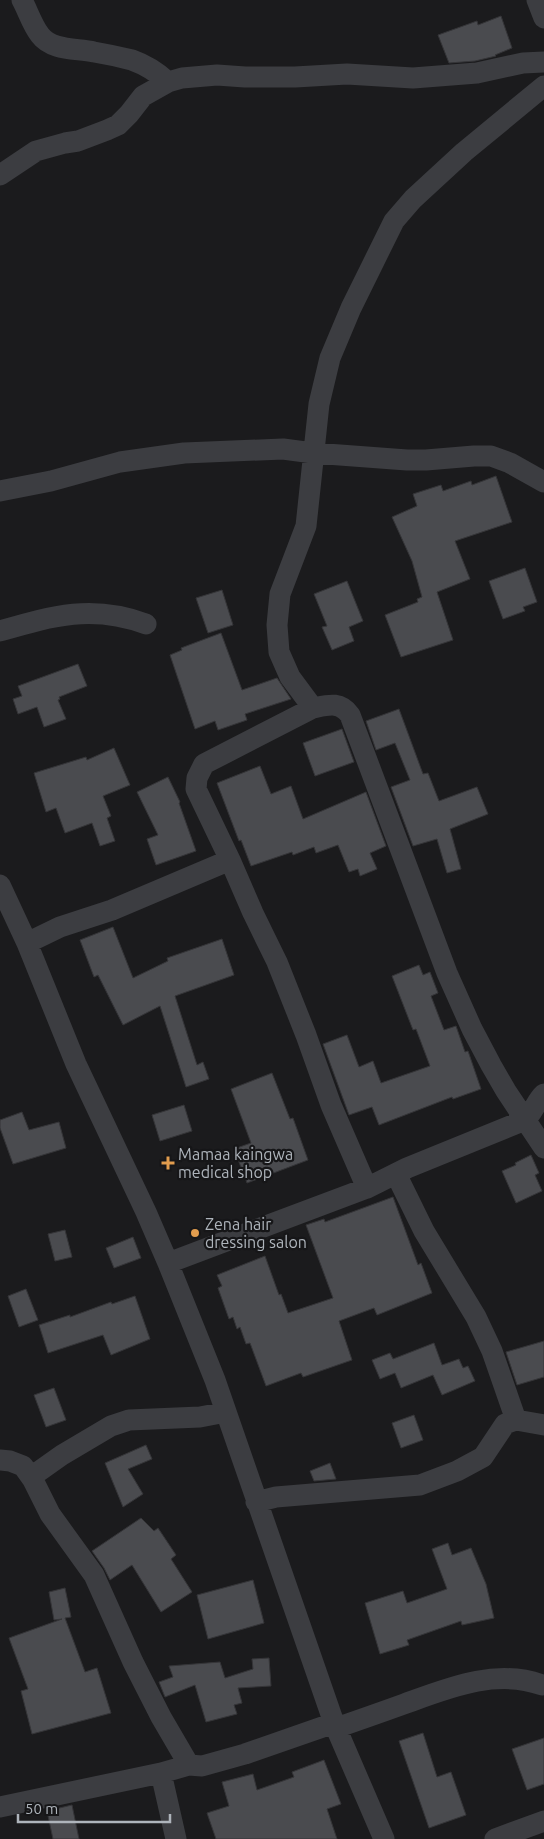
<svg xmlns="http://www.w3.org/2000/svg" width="544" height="1839" font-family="Ubuntu,sans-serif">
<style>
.building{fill:#4a4b4f;stroke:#353538}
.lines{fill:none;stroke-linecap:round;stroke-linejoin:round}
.minor{stroke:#3c3d41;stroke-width:21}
.poi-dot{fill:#e19c4e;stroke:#161618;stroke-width:2}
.labels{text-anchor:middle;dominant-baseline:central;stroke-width:4.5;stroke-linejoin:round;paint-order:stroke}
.poi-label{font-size:16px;fill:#aeb4bb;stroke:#161618;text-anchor:start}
</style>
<rect width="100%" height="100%" fill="#1b1b1d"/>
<!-- building -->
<path class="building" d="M501 16 512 48 495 55 496 56 475 61 449 63 438 35 477 21 478 25Z
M496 476 512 522 455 541 470 579 437 592 453 640 401 657 385 615 418 602 417 599 422 597 412 561 392 517 417 506 413 494 441 485 443 491 471 481 472 485Z
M525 568 537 602 523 607 525 611 503 619 489 581Z
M347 581 363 621 349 627 354 641 332 650 322 627 327 626 314 594Z
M222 590 233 625 208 633 196 598Z
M221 633 242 690 277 678 291 699 245 714 247 720 218 730 215 721 195 729 170 655 182 650 181 648Z
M78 664 87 686 59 697 60 699 58 700 66 719 44 727 37 707 18 714 13 699 22 696 18 686Z
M399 709 423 774 428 773 439 801 477 787 488 814 450 829 461 869 447 873 437 839 413 846 391 787 410 780 395 743 376 750 366 721Z
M342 729 354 762 315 776 303 743Z
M114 748 130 785 103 796 111 816 107 818 115 841 100 846 92 823 65 833 56 808 46 812 34 773 86 757 87 760Z
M260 766 271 794 291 786 303 819 366 792 386 846 370 853 377 869 360 876 358 869 349 872 338 845 316 853 314 847 293 855 292 852 251 866 241 840 239 841 217 783Z
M168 777 180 802 179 803 196 851 156 865 147 839 158 835 137 792Z
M113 927 133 978 168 961 167 958 222 939 234 975 175 996 197 1065 203 1062 209 1079 186 1087 160 1006 123 1025 98 975 94 977 80 940Z
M419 965 423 975 430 972 438 993 431 996 444 1030 456 1026 465 1052 468 1051 481 1089 453 1099 452 1097 379 1125 372 1107 349 1115 323 1044 347 1035 359 1067 373 1061 381 1083 430 1066 416 1029 413 1030 392 976Z
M272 1073 290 1119 293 1118 308 1160 247 1183 234 1149 251 1143 231 1089Z
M184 1105 192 1131 160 1141 152 1115Z
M22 1112 29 1130 59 1122 66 1148 13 1164 0 1128V1120Z
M531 1155 539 1173 535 1175 542 1191 516 1203 502 1171 516 1165 515 1163Z
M393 1197 418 1265 421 1263 432 1293 377 1315 374 1308 339 1321 352 1360 303 1377 301 1373 266 1386 250 1343 246 1344 240 1327 237 1329 233 1317 229 1319 218 1288 222 1286 217 1275 265 1256 279 1295 281 1294 288 1313 333 1298 306 1225 324 1219 325 1222Z
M65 1230 72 1257 55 1261 48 1234Z
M133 1237 141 1258 114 1268 106 1248Z
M26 1289 38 1320 19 1327 8 1296Z
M135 1296 150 1339 111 1355 103 1335 48 1353 39 1325 70 1315V1317L111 1302 112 1304Z
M544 1341V1377L517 1385 506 1352Z
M434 1343 442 1365 459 1359 463 1368 468 1366 475 1381 442 1395 433 1375 401 1388 395 1373 380 1379 372 1360 390 1353 393 1359Z
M54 1388 66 1420 46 1427 34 1395Z
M414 1415 423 1440 401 1448 392 1423Z
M146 1445 152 1459 128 1469 143 1494 123 1507 105 1463Z
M330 1463 336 1479 314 1481 310 1471Z
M141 1518 154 1531 158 1528 176 1555 171 1559 192 1592 161 1612 132 1565 110 1580 104 1568 92 1551Z
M448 1543 452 1555 471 1548 486 1584 494 1618 462 1625 461 1621 407 1640 409 1645 380 1654 365 1603 403 1591 407 1603 447 1589 432 1549Z
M253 1580 264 1623 208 1639 197 1595Z
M65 1588 71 1617 65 1618 85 1672 97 1668 111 1713 32 1734 21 1691 28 1689 9 1638 62 1619 54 1620 49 1592Z
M269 1658 271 1686 238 1688 242 1703 234 1705 237 1714 206 1722 195 1685 165 1697 159 1682 173 1677 169 1666 220 1662 225 1678 253 1669 252 1659Z
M423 1733 437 1777 451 1772 466 1815 429 1828 399 1741Z
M544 1738V1784L527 1790 512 1749Z
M324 1760 341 1804 327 1809 337 1839H216L207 1813 229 1806 222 1782 253 1774 257 1790 294 1777 292 1772Z
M72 1805 79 1839H53L47 1811Z"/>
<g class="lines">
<!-- minor -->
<path class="minor" d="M22 0C28 11 32 25 40 35 52 51 76 48 94 52 106 54 120 57 132 60 146 65 157 72 168 82
M537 0 544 18
M544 86 464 152 413 199 394 221 351 308 330 358 319 404 306 526 280 594 277 625 279 652 290 677 313 708C328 705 340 701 350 715L447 973 472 1029 491 1065 506 1091 544 1148
M0 175 36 151 65 143 78 141 107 130 118 125 129 114 143 96 168 82 182 78 217 75 245 77H295L347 74 413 78 477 73 523 63 544 62
M0 491 51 481 120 462 184 453 283 449 313 453 407 460H426L474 456H491L510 463 544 482
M0 631C52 616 92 604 146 624
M313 708 204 764 197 778 196 789 230 860 253 913 277 962 306 1035 331 1105 367 1188
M0 885 27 943 76 1064 146 1212 168 1263 215 1380 334 1723 384 1839
M27 943 60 927 112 910 230 860
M396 1174 424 1231 476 1317 492 1351 516 1420
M168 1263 367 1188 407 1168 525 1120C534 1112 536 1101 544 1094
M0 1460 10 1461 23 1466 33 1480 50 1514 94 1575 133 1662 161 1717 189 1765
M33 1480 38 1472 62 1455 111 1426 129 1420 200 1417 226 1412
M256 1502 276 1497 420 1485 457 1471 483 1457 505 1424 516 1420 544 1425
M336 1728C359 1720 382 1712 404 1704 448 1688 496 1668 542 1685
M161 1773 176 1839
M0 1807 161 1773 189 1765 202 1766 245 1754 334 1723
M495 1839 544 1821"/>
</g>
<!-- markers -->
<g class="poi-dot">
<path d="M165.5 1155.5h5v5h5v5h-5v5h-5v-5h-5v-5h5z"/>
<circle cx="195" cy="1233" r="5"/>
</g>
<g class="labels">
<!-- poi labels -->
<g class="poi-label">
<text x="178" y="1154">Mamaa kaingwa<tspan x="178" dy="18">medical shop</tspan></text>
<text x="205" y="1224">Zena hair<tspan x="205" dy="18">dressing salon</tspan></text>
</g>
</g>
<!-- scale -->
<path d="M18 1814v8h152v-8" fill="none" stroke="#aeb4bb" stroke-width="2.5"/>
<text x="25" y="1814" font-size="15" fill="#aeb4bb" stroke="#161618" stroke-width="4" paint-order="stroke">50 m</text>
</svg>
